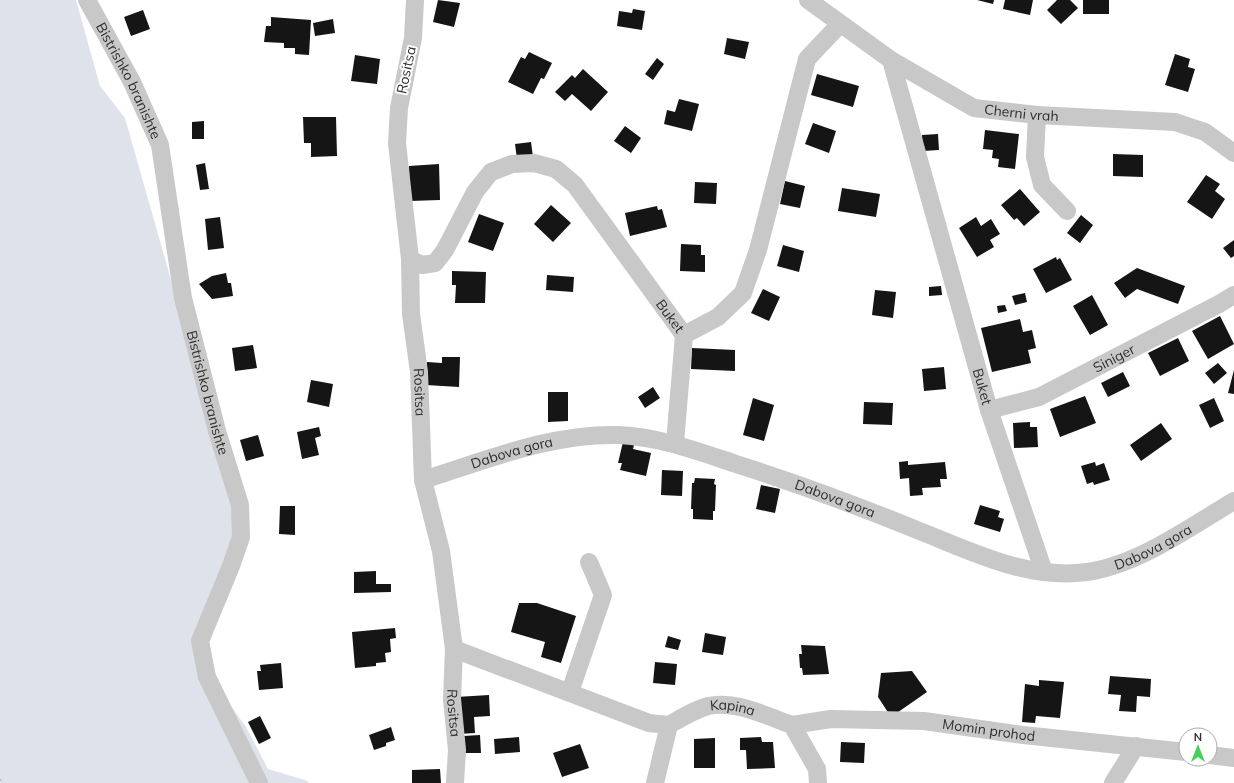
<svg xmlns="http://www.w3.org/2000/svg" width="1234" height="783" font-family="Mulish,sans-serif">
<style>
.green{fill:#dee2ea}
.building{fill:#151515}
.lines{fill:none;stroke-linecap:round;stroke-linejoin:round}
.path{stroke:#c2c2c2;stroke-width:2.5;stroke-dasharray:2 2;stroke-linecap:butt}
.minor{stroke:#c8c8c8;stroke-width:18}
.labels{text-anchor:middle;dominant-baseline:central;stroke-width:4;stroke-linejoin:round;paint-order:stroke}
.street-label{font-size:14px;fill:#2e2e2e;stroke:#fff}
</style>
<rect width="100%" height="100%" fill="#fff"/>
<!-- green -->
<path class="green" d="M0 0H76L100 86 125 118 241 526 199 662 246 727 268 769 308 781V783H0Z"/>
<!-- building -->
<path class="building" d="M438 0 460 3 454 27 433 22Z
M977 0H994L993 4Z
M1005 0H1033L1030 15 1003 9Z
M1057 0H1070L1078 8 1061 24 1047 10Z
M1083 0H1109V14H1083Z
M633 9 645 11 642 30 617 26 619 11 632 13Z
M143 10 150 29 131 36 124 17Z
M271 17 311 20 309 55 295 54V48H284V43L264 42 266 26H271Z
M333 19 335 33 315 36 313 23Z
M727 38 749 42 745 59 724 54Z
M529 52 552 63 544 79 541 78 533 94 508 82 521 57 525 59Z
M1175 54 1190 59 1188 67 1195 69 1188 92 1165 85Z
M355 55 380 59 377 84 351 81Z
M657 58 664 64 653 80 645 74Z
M583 69 608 92 591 111 572 94 565 101 555 92 572 75 575 78Z
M817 74 859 86 853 107 811 95Z
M679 99 699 104 692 131 664 124 667 110 675 112Z
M303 117H336L337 156 311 157V143H304Z
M204 121V139H192V122Z
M813 123 836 131 829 153 805 144Z
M625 126 641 138 631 153 614 141Z
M985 130 1019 134 1015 169 998 167 999 159 992 158 993 150 983 149Z
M938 134 939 150 923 151 922 135Z
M531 142 533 157 517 159 515 144Z
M1113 154 1143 155V177L1113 176Z
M205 163 209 189 200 190 196 165Z
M439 164 440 200 410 201 409 166Z
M1206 175 1220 184 1215 191 1225 199 1212 219 1187 202Z
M785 181 805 186 800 208 780 204Z
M695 182 717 183 716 204 694 203Z
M842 188 880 194 876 217 838 211Z
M1020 189 1040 212 1024 226 1017 218 1014 220 1001 205Z
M551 205 571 223 553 242 534 224Z
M657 206 658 210 662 209 667 227 630 236 625 213Z
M479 214 504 223 493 251 468 242Z
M1081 215 1093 225 1080 243 1067 233Z
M220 217 224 248 208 250 205 219Z
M976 217 981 226 991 219 1000 234 990 240 994 247 977 257 959 228Z
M1234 240V256L1231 258 1223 248Z
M681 244 701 245V255H705V272L680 271Z
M783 245 804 251 799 272 777 266Z
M1056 257 1057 260 1060 258 1072 280 1046 293 1033 269Z
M1137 268 1185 286 1178 304 1137 289 1125 298 1114 283Z
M452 271 486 272 485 303H455L456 285H452Z
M226 273 228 283H231L233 296 212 299 199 284 212 276Z
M547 275 574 277 573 292 546 290Z
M941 286 942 295 929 296V287Z
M763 289 780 297 769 321 751 313Z
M875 290 896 292 893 318 872 315Z
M1025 293 1027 302 1015 305 1012 296Z
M1092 295 1108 325 1090 335 1073 306Z
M1005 305 1007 311 998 313 997 306Z
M1220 316 1234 344 1208 359 1192 331Z
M1020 319 1023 332 1032 330 1036 348 1028 350 1031 363 992 372 981 328Z
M1178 338 1189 361 1160 376 1148 353Z
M253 345 257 368 235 371 232 348Z
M692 348 735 350V371L691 369Z
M442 357H460L459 387 426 385 427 362 442 363Z
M1218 363 1227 373 1214 384 1205 373Z
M944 367 946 389 924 391 922 369Z
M1234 370V394L1228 393Z
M1123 372 1130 386 1108 397 1101 383Z
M311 380 333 384 329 407 307 402Z
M653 387 660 398 645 408 638 397Z
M548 392H568V421L548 422Z
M1085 396 1096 423 1060 437 1050 409Z
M753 398 774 405 764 441 743 435Z
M1214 398 1224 421 1210 428 1199 405Z
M864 402 893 403 892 425 863 424Z
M1030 422V427H1037L1038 447 1014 448 1013 423Z
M1161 423 1172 439 1141 461 1130 445Z
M319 427 321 436 315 438 319 455 302 459 297 432Z
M258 435 264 456 246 461 240 440Z
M623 442 634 445 633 449 651 453 646 476 620 470 622 463H618Z
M908 461V465L945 462 947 479H940L941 487 922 488 923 495 910 496 909 478 900 479 899 462Z
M1095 462 1096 466 1104 463 1110 480 1094 485 1093 482 1087 484 1081 466Z
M662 470 683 471 682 496 661 495Z
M695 478 715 479 714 484 716 485 715 511H713V520L693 519V509H691L692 483H694Z
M761 485 780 489 775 513 756 509Z
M980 505 1000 511 998 517 1004 519 1000 532 974 524Z
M280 506H295V535L279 534Z
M376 571V584H391V592L354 593V572Z
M519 603H537L576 616 561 663 541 657 545 642 511 632Z
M395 628 396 638 390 639 391 652 385 653 386 662 376 663V666L355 668 352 632Z
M705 633 726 637 723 655 702 652Z
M668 636 681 640 678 650 665 647Z
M801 645 825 646 829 674 803 675 802 668H800L799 654H802Z
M655 662 677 664 675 685 653 683Z
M281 663 283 688 259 690 257 671H261L260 665Z
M912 671 927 692 891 717 878 697 881 673Z
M1110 676 1151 679 1150 697 1137 696 1136 712 1119 711 1121 695 1108 694Z
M1039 680 1064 682 1060 718 1036 716 1035 723 1022 722 1025 684 1039 686Z
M489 695 490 716 474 717 475 733 459 734 456 697Z
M260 716 271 738 259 744 248 722Z
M391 727 395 740 386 743V746L374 750 369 735Z
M480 735 481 753H463V736Z
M519 737 520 752 495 754 494 739Z
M761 737 762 742H773L775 768 747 769 746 750H740V738Z
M715 738V768H694V739Z
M841 742 865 743 864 763 840 762Z
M580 744 589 768 562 777 553 753Z
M440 769 441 783H412V770Z"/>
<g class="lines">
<!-- path -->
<path class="path" d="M0 779 2 783"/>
<!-- minor -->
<g class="minor">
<path id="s1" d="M87 0 132 82 160 145 183 298 217 431 240 505 241 537 231 566 200 641 207 677 259 783"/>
<path id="s2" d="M415 0 413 38 399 108 397 143 410 259 411 314 419 372 423 480 441 551 454 649 452 699 457 750 455 783"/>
<path id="s3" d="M808 0 891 60 974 108 1037 115 1175 122 1205 132 1234 153"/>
<path id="s4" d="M891 60 989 410 1044 572"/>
<path d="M1037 115 1035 157 1042 185 1067 211"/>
<path id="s5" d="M410 259 422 265 435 263 445 250 475 192 491 172 512 164 534 163 556 169 575 185 684 335 718 317 743 293 758 250 807 59 840 24"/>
<path id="s6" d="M989 410 1039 397 1219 304 1234 295"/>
<path d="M675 443 684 335"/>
<path id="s7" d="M423 480C487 460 551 433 619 435 660 437 697 451 736 464 799 484 861 507 922 532 975 553 1029 580 1087 572 1138 565 1190 527 1234 501"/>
<path d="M454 649 649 723 669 725"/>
<path d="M570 692 603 595 589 562"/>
<path id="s8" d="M792 725 831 719 924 721 1023 735 1186 752"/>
<path d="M1210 755 1234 758"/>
<path id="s9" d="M655 783 669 725C681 718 694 710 708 706 735 700 767 716 792 725L817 769 818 783"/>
<path d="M1113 783 1136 746"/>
</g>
</g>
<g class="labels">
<!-- street labels -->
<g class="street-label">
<text transform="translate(406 70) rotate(-78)">Rositsa</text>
<text stroke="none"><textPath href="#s1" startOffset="91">Bistrishko branishte</textPath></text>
<text stroke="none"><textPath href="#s3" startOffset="246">Cherni vrah</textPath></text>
<text stroke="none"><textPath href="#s5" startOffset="388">Buket</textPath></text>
<text stroke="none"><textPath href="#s6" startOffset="136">Siniger</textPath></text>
<text stroke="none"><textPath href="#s4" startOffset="339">Buket</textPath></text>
<text stroke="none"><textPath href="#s2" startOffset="395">Rositsa</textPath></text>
<text stroke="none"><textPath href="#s1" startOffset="415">Bistrishko branishte</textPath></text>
<text stroke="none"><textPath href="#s7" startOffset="93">Dabova gora</textPath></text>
<text stroke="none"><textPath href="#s7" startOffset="428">Dabova gora</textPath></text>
<text stroke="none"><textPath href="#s7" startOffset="764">Dabova gora</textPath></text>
<text stroke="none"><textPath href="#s9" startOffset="128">Kapina</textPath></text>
<text stroke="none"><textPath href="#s2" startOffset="719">Rositsa</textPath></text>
<text stroke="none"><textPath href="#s8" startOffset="198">Momin prohod</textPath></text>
</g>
</g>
<!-- north arrow -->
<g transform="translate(1198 747)"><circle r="19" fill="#ffffff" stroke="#ababab"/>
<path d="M0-3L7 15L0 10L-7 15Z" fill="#47cf57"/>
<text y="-6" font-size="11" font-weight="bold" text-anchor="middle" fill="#2e2e2e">N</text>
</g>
</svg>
